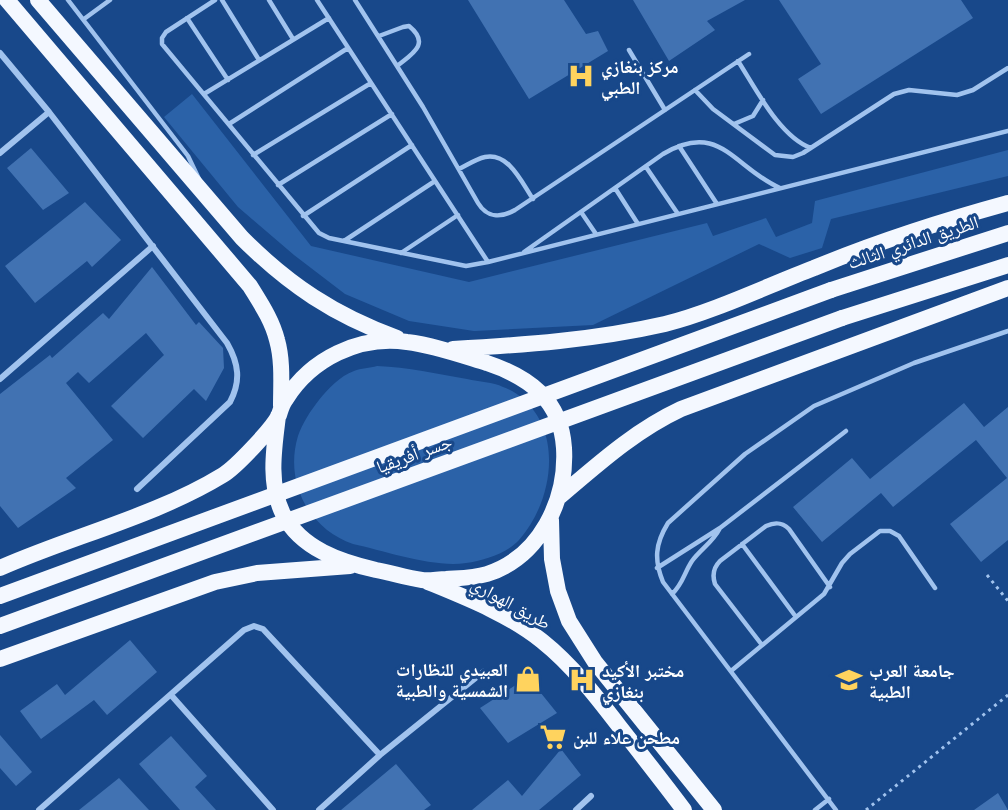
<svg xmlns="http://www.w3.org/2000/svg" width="1008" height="810" font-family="Quicksand,'Noto Naskh Arabic',sans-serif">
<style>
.green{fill:#2b62a8}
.building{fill:#4172b2}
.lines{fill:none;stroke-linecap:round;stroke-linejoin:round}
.path{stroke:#a1c3ee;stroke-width:3;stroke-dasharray:3 4.5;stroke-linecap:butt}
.service{stroke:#a1c3ee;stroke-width:4.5}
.minor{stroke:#a1c3ee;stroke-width:6}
.trunk{stroke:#f4f8ff;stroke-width:16}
.trunk-bridge{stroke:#f4f8ff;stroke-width:16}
.labels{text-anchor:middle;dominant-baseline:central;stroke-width:6;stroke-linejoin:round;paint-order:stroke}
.poi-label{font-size:18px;font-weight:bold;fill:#fff;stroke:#18488a;text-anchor:start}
.street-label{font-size:18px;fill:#fff;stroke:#18488a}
</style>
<rect width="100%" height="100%" fill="#18488a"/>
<!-- green -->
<path class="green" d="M192 94 311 246 469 282 707 223 713 236 766 218 776 237 812 223 815 201 1008 150V176L831 219 822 248 790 258 759 244 593 325 474 331 409 321 345 294 294 255 238 207 164 117Z
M377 366C408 367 437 374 467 379 479 382 493 382 503 387 509 389 518 394 523 399 564 434 552 503 519 540 506 554 484 560 466 563 434 568 385 551 353 544 309 529 284 482 298 436 302 424 311 410 319 400 328 389 340 376 354 371 361 368 370 368 377 366Z"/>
<!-- building -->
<path class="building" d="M468 0H564L586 34 598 31 608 51 529 99Z
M633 0H745L707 21 715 30 669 61Z
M779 0H961L973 18 821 114 798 79 821 64Z
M31 148 69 193 43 210 7 168Z
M85 202 121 240 92 267 87 261 35 303 5 266Z
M152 267 196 325 199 322 223 348 224 368 206 401 194 389 143 438 111 406 164 355 146 333 89 383 78 372 66 383 113 440 66 478 76 488 18 528 0 506V394L50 355 52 358 103 313 109 319Z
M964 403 984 427 1008 407V540L981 562 950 524 1007 478 976 440 893 507 881 493 822 542 793 507 852 458 870 479Z
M130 640 157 672 107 715 94 700 41 739 20 711 57 684 65 695Z
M528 677 557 713 508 743 480 708Z
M0 735 32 772 16 786 0 768Z
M171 736 207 776 195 787 216 810H180L139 764Z
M561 749 581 775 539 810H472L508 780 522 796Z
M396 764 431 805 424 810H341Z
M119 778 149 810H79Z
M998 793 1008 810H974Z"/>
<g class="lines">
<!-- path -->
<path class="path" d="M987 575 1008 601
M866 810 1008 695"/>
<!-- service -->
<path class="service" d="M68 0 188 156 199 179
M215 0 166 32 162 38V44L319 233 329 238 466 266 488 262 1008 131
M222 0 259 60
M269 0 293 39
M317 0 488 262
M355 0 423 107 478 203C487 218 501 218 515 210L749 54
M187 18 228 80
M84 19 110 0
M379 36 403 27 409 26C431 44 412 54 397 66
M629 50 665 110
M738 61C756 89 780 137 811 148
M695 90 713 109 775 155 793 157 803 153 894 94 909 90 957 95 973 90 1008 68
M204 94 329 18
M229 124 348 48
M734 124 753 116 763 100
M679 146 717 204
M253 155 371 83
M646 167 678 214
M459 169C467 165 476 159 485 157 509 152 522 183 533 199
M278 185 392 114
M615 188 638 224
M581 212 596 234
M303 216 412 145
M344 241 435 181
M524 252 663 154C720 120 734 168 780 188
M401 253 458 215
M742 544 796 617
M657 568 720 528 846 431
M672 594C683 584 684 573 692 561 701 549 713 542 720 528
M762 645 715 584C712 575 713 568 720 561L766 526C775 522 782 522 789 529L830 587
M731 671 824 594 842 563 850 554 880 531H890L899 536 935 588
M815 810 829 799
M836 810 663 582C654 560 655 544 668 523L745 454 814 406 914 363 1008 331"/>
<!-- minor -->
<path class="minor" d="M0 53 49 112 227 343C239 364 241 381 230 402L137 489
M0 153 49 112
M0 379 153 246
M171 695 273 810
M39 810 244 630 254 626 263 629 380 755
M319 810 380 755 483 672
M576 810 591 796"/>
<!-- trunk -->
<path class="trunk" d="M7 0 250 286C261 304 272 320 277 340 283 361 281 385 281 406
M38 0 242 238C289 285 334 315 397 338
M831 290 1008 233
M842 318 1008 265
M453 349C524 345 595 340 665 324 713 312 767 286 814 268 877 242 942 221 1008 203
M558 498C597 465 634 431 681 409L1008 288
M551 520 552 559 558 591 569 621 595 662 714 810
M0 568C72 536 156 516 223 475 236 467 272 429 279 415 281 409 282 404 286 399 311 359 359 335 407 342 433 345 461 355 487 363 529 377 561 400 564 448 567 500 540 557 487 574 474 578 460 578 446 579 438 579 430 581 422 580 407 578 392 573 376 570 341 562 301 549 283 514 268 484 274 448 278 416
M428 582C467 598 508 614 542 641 572 665 596 696 619 726 641 754 663 782 684 810
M0 659 215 582 257 573 350 566"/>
<!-- trunk-bridge -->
<path class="trunk-bridge" d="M0 596 831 290
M0 626 842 318"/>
</g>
<!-- icons -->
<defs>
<g id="hospital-bare" transform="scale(2.07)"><path d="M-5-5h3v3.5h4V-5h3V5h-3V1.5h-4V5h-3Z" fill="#ffd35e" stroke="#18488a" stroke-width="2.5" paint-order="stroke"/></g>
<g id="shop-bare" transform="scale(2.07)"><path d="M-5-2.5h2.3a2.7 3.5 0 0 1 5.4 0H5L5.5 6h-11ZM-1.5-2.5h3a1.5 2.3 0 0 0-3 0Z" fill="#ffd35e" stroke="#18488a" stroke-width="2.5" paint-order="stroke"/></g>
<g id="university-bare" transform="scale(2.07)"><path d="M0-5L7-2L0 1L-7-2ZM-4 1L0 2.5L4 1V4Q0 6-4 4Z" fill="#ffd35e" stroke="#18488a" stroke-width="2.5" paint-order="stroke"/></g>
<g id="supermarket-bare" transform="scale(2.07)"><path d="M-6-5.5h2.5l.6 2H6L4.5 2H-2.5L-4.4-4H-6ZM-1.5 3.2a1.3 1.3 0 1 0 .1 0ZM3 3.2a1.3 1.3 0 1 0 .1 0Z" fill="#ffd35e" stroke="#18488a" stroke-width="2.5" paint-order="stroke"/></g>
</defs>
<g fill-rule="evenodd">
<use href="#hospital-bare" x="581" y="76"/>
<use href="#shop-bare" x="528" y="679"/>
<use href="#hospital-bare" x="582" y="680"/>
<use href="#university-bare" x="849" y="680"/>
<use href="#supermarket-bare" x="553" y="737"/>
</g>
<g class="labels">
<!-- poi labels -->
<g class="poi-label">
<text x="601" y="66">مركز بنغازي<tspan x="601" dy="21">الطبي</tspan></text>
<text x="508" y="669" text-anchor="end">العبيدي للنظارات<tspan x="508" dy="21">الشمسية والطبية</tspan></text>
<text x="602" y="670">مختبر الأكيد<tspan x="602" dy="21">بنغازي</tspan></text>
<text x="869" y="670">جامعة العرب<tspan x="869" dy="21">الطبية</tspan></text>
<text x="573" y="737">مطحن علاء للبن</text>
</g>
<!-- street labels -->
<g class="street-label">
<text transform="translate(913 242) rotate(-18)">الطريق الدائري الثالث</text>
<text transform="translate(414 454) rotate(-20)">جسر أفريقيا</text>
<text transform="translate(511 603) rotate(29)">طريق الهواري</text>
</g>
</g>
</svg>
